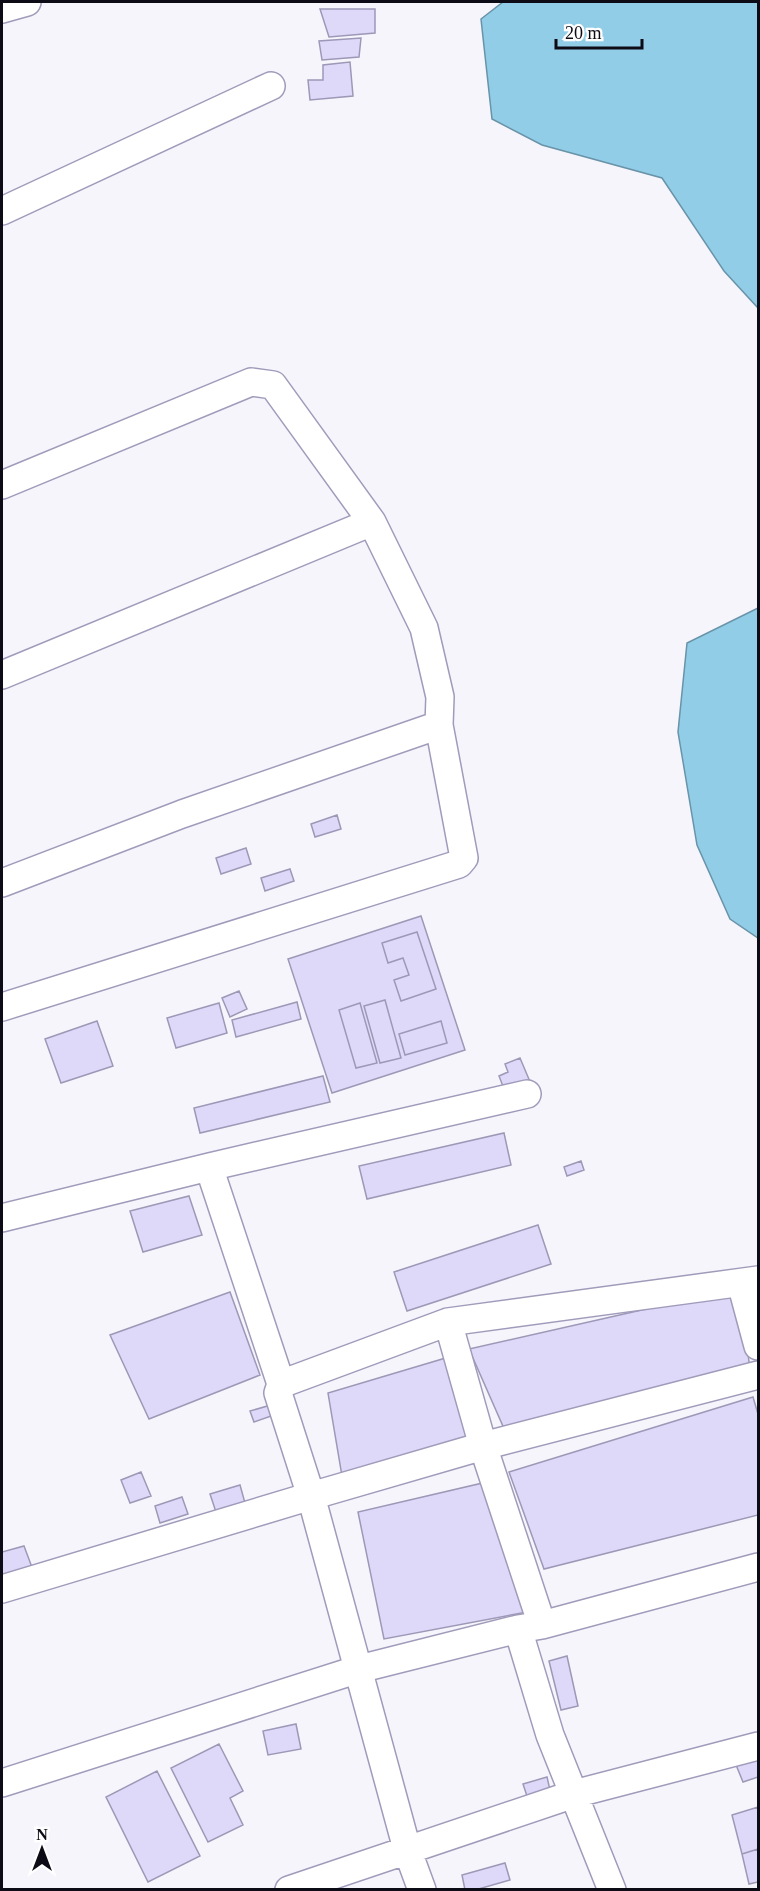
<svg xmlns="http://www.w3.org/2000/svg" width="760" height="1891" font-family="'Times New Roman',serif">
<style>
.water{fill:#91cde7;stroke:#6993a8;stroke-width:1.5}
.building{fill:#ded9f9;stroke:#9c98b6;stroke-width:1.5}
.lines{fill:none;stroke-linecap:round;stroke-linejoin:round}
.minor-casing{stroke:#a09bba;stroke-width:30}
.minor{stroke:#fff;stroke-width:27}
</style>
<rect width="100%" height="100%" fill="#f6f5fc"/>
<!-- water -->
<path class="water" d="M503 2H758V308L724 271 662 178 542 145 492 119 481 19Z
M758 608V938L730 919 697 845 678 732 687 643Z"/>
<!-- building -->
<path class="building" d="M320 9H375V33L329 37Z
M361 38 359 57 322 60 319 41Z
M350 62 353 96 310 100 308 80H323V65Z
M337 815 341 829 315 837 311 824Z
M246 848 251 864 221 874 216 858Z
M290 869 294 881 265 891 261 878Z
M421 916 465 1050 332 1093 288 959Z
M417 932 436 989 401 1001 394 980 409 975 403 958 388 963 382 943Z
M239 991 247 1009 230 1017 222 998Z
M385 1000 401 1058 380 1063 364 1006Z
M297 1002 301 1019 236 1037 232 1020Z
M219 1003 227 1033 176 1048 167 1018Z
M360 1003 377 1063 356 1068 339 1010Z
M97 1021 113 1066 61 1083 45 1039Z
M441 1021 447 1043 405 1055 399 1034Z
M520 1058 531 1084 506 1094 499 1076 508 1072 505 1064Z
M323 1076 330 1102 200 1133 194 1108Z
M504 1133 511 1165 367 1199 359 1166Z
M581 1161 584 1170 567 1176 564 1167Z
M189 1196 202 1235 143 1252 130 1211Z
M538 1225 551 1264 407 1311 394 1272Z
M739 1288 750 1369 506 1433 469 1349Z
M230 1292 260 1375 149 1419 110 1335Z
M449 1357 475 1439 342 1476 328 1393Z
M753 1397 758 1414V1515L544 1569 509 1472Z
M271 1405 274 1415 254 1422 250 1411Z
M141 1472 151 1496 130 1503 121 1480Z
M487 1482 527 1612 384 1639 358 1512Z
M240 1485 245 1503 216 1512 210 1494Z
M182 1497 188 1514 160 1523 155 1506Z
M24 1546 33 1570 2 1580V1552Z
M567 1656 578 1706 561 1710 549 1661Z
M296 1724 301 1749 268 1755 263 1731Z
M219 1744 243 1791 230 1798 243 1825 208 1842 171 1768Z
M756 1754 758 1763V1777L743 1782 734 1760Z
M157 1771 200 1856 148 1882 106 1797Z
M547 1777 550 1790 527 1796 523 1784Z
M758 1807V1849L742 1854 732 1815Z
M758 1849V1882L749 1884 742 1854Z
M505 1863 510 1880 475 1890H465L462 1875Z"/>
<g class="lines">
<!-- minor casing -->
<g class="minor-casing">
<path id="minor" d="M2 9 27 2
M2 211 271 86
M2 485 251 382 273 385 372 522
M2 675 372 522 424 628 440 697 439 725
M2 883 182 814 439 725 464 858 459 864 2 1007
M209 1167 281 1384
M2 1218 209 1167 527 1094
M745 1282 744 1294 758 1346
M448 1322 483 1446 542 1625
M2 1589 311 1496 483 1446 758 1375
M518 1629 550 1735 612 1890
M2 1783 359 1669 518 1629 542 1625 758 1567
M289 1890 574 1794 758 1746
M422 1890 407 1849 311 1496 278 1393 281 1384 448 1322 758 1280"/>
</g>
<!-- minor -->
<use href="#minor" class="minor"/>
</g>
<!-- border -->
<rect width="760" height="1891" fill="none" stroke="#0d0b15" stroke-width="6"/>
<!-- north arrow -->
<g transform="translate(42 1849)" stroke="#ffffff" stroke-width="4.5" paint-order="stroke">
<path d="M0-4.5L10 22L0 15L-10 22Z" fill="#0d0b15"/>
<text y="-9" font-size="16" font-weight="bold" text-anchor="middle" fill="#0d0b15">N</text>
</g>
<!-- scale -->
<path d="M556 39v9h86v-9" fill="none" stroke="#0d0b15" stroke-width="3"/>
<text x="565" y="39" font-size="18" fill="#0d0b15" stroke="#ffffff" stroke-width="4.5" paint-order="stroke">20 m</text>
</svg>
